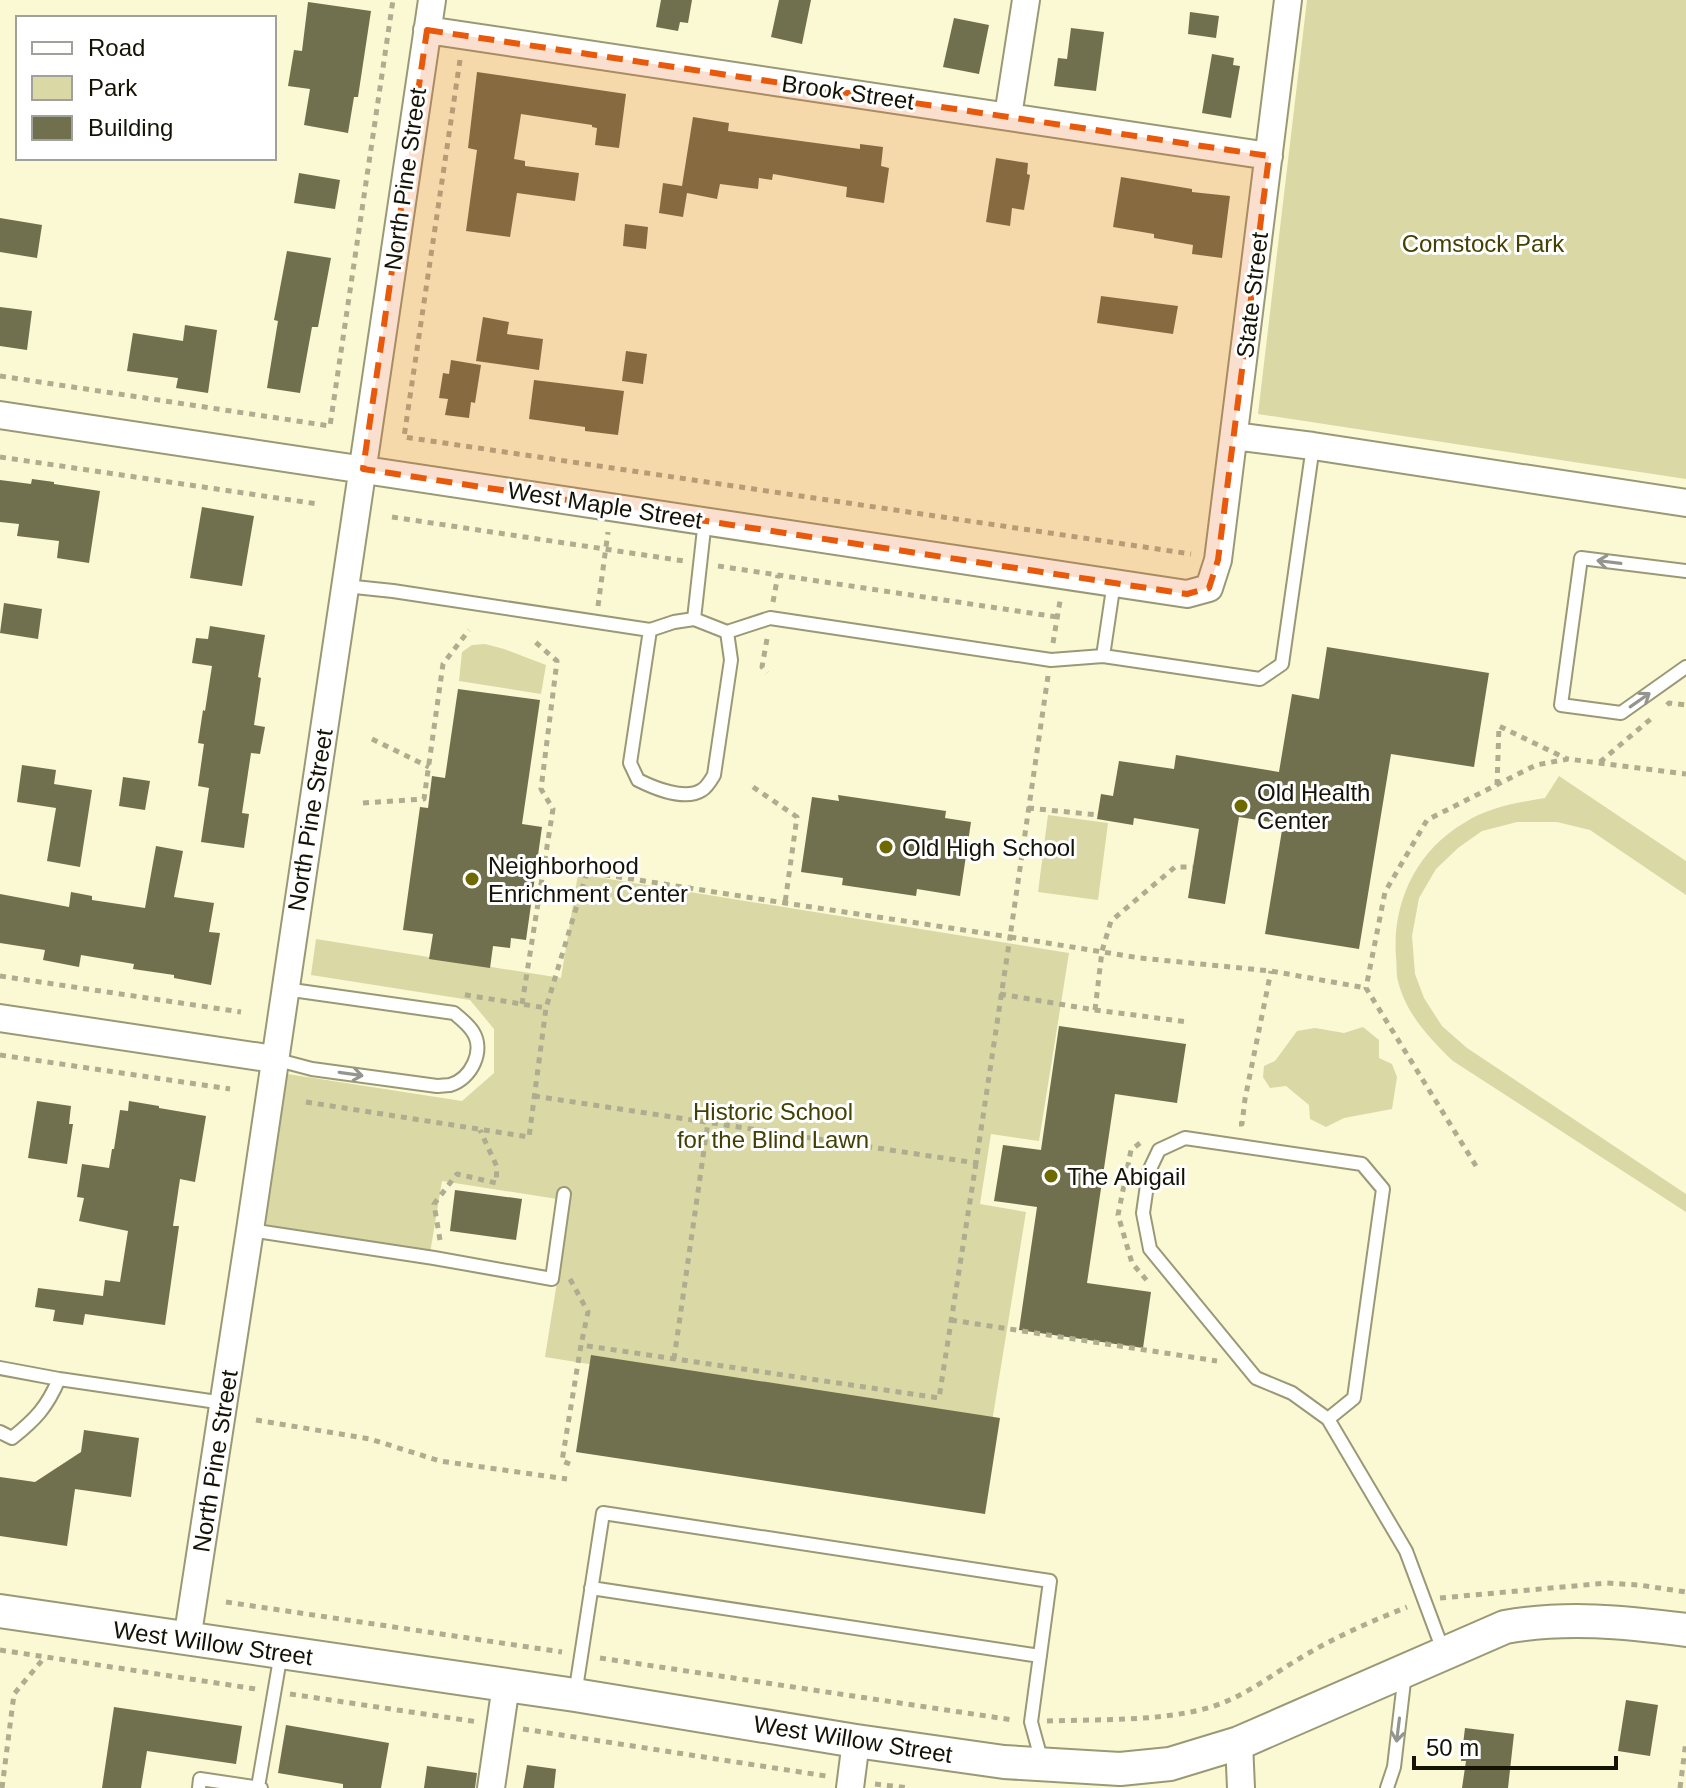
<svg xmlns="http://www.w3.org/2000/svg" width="1686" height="1788" font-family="Arial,sans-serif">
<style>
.green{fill:#dad8a4}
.building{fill:#706f4e}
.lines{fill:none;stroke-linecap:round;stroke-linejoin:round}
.service-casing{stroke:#9a9976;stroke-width:16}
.minor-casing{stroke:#9a9976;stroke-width:30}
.tertiary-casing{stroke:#9a9976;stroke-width:36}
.path{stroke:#aead90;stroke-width:5;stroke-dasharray:6 6;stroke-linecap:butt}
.service{stroke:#fff;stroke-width:12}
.minor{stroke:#fff;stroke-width:26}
.tertiary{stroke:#fff;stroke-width:32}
.oneway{stroke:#95958f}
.marked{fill:#e8590c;fill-opacity:0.2;stroke:#e8590c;stroke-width:6;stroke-dasharray:16 10;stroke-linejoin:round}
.poi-dot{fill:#6e6901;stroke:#fff;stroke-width:3}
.labels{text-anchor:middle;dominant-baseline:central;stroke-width:6;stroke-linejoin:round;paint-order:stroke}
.street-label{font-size:24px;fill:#141306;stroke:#fff}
.park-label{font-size:24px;fill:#444002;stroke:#fff}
.poi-label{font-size:24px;fill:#141306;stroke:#fff;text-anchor:start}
</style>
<rect width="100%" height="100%" fill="#faf9d4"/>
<!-- green -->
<path class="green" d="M1307 0H1686V479L1258 414Z
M485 644 504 649 546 665 541 694 459 681 462 652 472 645Z
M1559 776 1686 861V895L1590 830 1557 822H1517L1482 831 1458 848 1436 869 1419 898 1412 936 1415 974 1424 998 1442 1026 1467 1048 1686 1194V1212L1453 1061C1430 1039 1406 1014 1398 981 1396 974 1397 965 1396 957 1392 903 1416 851 1464 823 1489 807 1516 803 1545 798Z
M1048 815 1108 823 1098 900 1038 892Z
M578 874 1069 953 1039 1141 991 1134 980 1204 1026 1212 991 1428 545 1357 570 1201 442 1181 430 1253 257 1226 281 1073 462 1101 494 1073V1029L470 1000 311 975 316 939 561 978Z
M1363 1027 1379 1040V1058L1392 1064 1397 1077 1392 1109 1344 1118 1326 1127 1310 1119 1309 1105 1286 1086 1270 1088 1263 1077 1264 1066 1275 1061 1297 1031 1315 1028 1344 1033Z"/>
<!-- building -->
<path class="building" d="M661 0H692L688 23 680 22 678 31 656 27Z
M779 0H811L802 44 771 37Z
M308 2 371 11 358 97H354L348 133 304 125 310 89 288 86 294 50 302 51Z
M1190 12 1219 16 1216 38 1188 34Z
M954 18 989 25 979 74 943 67Z
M1071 28 1104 32 1096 91 1054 86 1058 58 1067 59Z
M1212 54 1234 58 1233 65 1240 66 1231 118 1202 113Z
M477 72 626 94 619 148 595 145 597 128 592 127V125L521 114 514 159 525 161V166L579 173 575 201 517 193 510 237 466 231 477 150 468 148Z
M693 117 729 123 728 131 860 149V144L883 147 881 166 889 168 884 203 846 197 847 187 773 174 772 180 759 178 758 189 720 184 717 199 687 193 683 217 659 213 663 183 682 186Z
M996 158 1028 163 1027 174 1030 175 1024 210 1012 208 1010 226 986 222Z
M299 173 340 180 335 209 294 203Z
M1121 177 1192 189V192L1230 196 1222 258 1192 254 1193 245 1154 238V234L1113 227Z
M0 218 42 225 37 258 0 252Z
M625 224 648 227 646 249 623 246Z
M287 251 331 258 318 327H312L300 393 267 388 278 321 274 320Z
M1101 296 1178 306 1173 334 1097 323Z
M0 307 32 311 27 350 0 346Z
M483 317 509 322 507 334 543 339 539 370 476 361Z
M185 325 217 330 208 393 176 388 178 378 127 371 133 333 183 341Z
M626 351 647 354 643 384 622 381Z
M451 360 481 365 475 403 471 402 469 418 445 415 448 399 439 398 443 373 449 374Z
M534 380 624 391 618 435 585 431V427L529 419Z
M32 479 54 482V484L100 491 89 563 57 558 59 541 17 536 19 524 0 522V480L31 484Z
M202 507 254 516 242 586 190 578Z
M4 603 42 609 38 639 0 633Z
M210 626 265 635 258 677 261 678 254 725 265 727 260 754 251 753 242 813 249 814 244 848 201 842 209 788 198 786 204 744 198 743 203 710 205 711 212 666 192 663 196 638 208 639Z
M1327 647 1489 673 1474 767 1391 754 1359 949 1265 934 1283 824 1239 817 1225 904 1188 898 1199 829 1134 818 1133 825 1097 819 1101 794 1113 796 1119 761 1174 769 1176 755 1279 772 1292 694 1319 699Z
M458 689 540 700 522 824 542 827 526 940 511 938 510 948 493 946 490 968 429 959 433 934 403 930 420 807 428 808 432 776 445 778Z
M22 765 56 770 54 784 92 790 80 867 47 861 56 808 17 802Z
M123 777 150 781 145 810 119 806Z
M838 795 946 811 945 818 971 822 960 896 917 889 916 896 842 885 843 878 801 872 812 797 839 801Z
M156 846 183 851 174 897 214 903 209 932 220 933 211 985 174 978V975L133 969 134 964 81 955 79 967 43 960 45 950 0 943V894L69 907 71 892 92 896V900L145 908Z
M1059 1026 1186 1044 1177 1103 1115 1094 1087 1283 1151 1292 1143 1348 1019 1330 1037 1207 994 1201 1003 1145 1041 1150Z
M37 1101 71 1106 69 1124H73L67 1164 28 1158Z
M129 1101 159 1106V1108L206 1116 195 1182 180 1179 173 1226H179L165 1325 85 1314 83 1325 53 1321 55 1310 35 1307 38 1288 103 1296 105 1280 120 1282 128 1231 79 1221 84 1198 77 1197 82 1164 109 1168 112 1149H114L120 1110 128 1111Z
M455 1190 522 1199 516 1240 450 1231Z
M591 1355 1000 1418 985 1514 576 1452Z
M84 1430 139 1438 131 1497 75 1489 67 1546 0 1536V1477L35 1482 81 1452Z
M1626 1700 1658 1705 1650 1756 1618 1751Z
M114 1707 242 1726 236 1764 147 1751 141 1788H102Z
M286 1725 389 1743 381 1788H343V1784L278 1773Z
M1465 1728 1514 1734 1508 1788H1462L1466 1761H1461Z
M527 1765 556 1769 554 1788H523Z
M427 1766 477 1773 475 1788H424Z"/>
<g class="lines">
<!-- service casing -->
<g class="service-casing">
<path id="service" d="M1686 571 1581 558 1561 705 1621 713 1686 667
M345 586 393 591 650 630
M694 619 727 632 731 660 714 775C711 780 707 787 702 790 685 801 654 788 638 780L630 763 650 630 674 622Z
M694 619 705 520
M727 632 770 618 1051 660 1103 656 1260 679 1282 664 1313 446
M1103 656 1114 582
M274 1059 312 1069 437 1086C438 1086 449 1085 450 1085 471 1079 485 1051 473 1032 468 1024 461 1019 454 1013L285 989
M250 1230 434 1258 552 1279 564 1194
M0 1368 59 1379 224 1403
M1328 1419 1354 1398 1383 1189 1362 1164 1185 1138 1159 1150 1149 1171 1143 1213 1150 1249 1256 1378 1292 1393 1328 1419 1406 1551 1444 1653
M0 1432 12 1438C36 1419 47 1407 59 1379
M591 1588 1040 1656
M575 1695 603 1513 1050 1581 1031 1722 1042 1762
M258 1787 281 1653
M199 1788 200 1779 261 1788
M1387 1788 1394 1767 1405 1673"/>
</g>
<!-- minor casing -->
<g class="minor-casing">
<path id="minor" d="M427 30 1269 156
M1008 116 1026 0
M0 415 1187 594 1209 588 1218 560 1288 0
M1234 436 1313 446 1686 503
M0 1018 274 1059
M187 1640 250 1230 432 0
M1239 1743 1241 1788
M491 1788 506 1685
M850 1788 856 1741"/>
</g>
<!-- tertiary casing -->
<g class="tertiary-casing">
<path id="tertiary" d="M0 1611 575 1695 856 1741 1004 1762 1120 1769 1170 1764 1239 1743 1505 1627C1566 1616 1625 1622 1686 1630"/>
</g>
<!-- path -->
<path class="path" d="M460 60 404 437 1191 554
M0 376 330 426 393 0
M0 457 318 504
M392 517 684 561
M718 566 1057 617
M773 602 778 575
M598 606 608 532
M767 639 762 667 767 673
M1053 643 1060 601
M1048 676 1010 937 1140 958 1271 971 1366 988
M1667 705 1669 703 1686 705
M372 739 429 767
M1600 762 1653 717
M1497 785 1499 726 1567 759
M753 787 797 817 785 903
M363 803 424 799 443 664 469 630
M1028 808 1098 815
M0 976 241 1012
M1000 994 1095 1010 1188 1022
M522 1004 553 809 541 789 557 661 533 640
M1095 1010 1102 951 1111 921 1175 867H1193
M0 1055 230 1089
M534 1096 976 1163 1010 937 785 903 587 872 546 1008
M306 1102 529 1137 546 1008 460 994
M1239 1124H1242L1245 1099 1271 971
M1140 1143 1131 1150 1118 1215 1132 1263 1149 1283
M1476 1166 1366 988 1385 892 1427 820 1536 765 1568 759 1686 774
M440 1240 434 1204 457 1174 496 1183 497 1167 480 1130
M570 1279 588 1312 581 1345
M951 1320 1217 1361
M674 1359 708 1122
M256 1420 370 1439 440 1461 567 1479
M570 1464 562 1461 581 1345 939 1398 976 1163
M1440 1598 1607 1583 1639 1585 1686 1592
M226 1602 562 1652
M0 1650 256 1689
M600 1658 1013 1720
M290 1694 478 1722
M1047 1721C1102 1719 1159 1722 1211 1707 1244 1697 1273 1674 1302 1657 1335 1637 1372 1621 1407 1607
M523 1729 826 1776
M875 1784 910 1788
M2 1788 14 1694 44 1658
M1680 1788 1686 1741"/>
<!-- service -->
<use href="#service" class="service"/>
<!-- minor -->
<use href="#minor" class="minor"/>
<!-- tertiary -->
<use href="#tertiary" class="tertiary"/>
</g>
<!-- one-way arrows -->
<defs><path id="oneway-shaft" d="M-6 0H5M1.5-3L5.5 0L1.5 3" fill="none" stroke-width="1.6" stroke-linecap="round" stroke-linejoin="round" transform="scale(2)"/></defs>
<g class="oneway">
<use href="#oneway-shaft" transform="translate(1609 562) rotate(-173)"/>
<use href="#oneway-shaft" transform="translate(1640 700) rotate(-35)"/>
<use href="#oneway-shaft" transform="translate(351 1074) rotate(8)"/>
<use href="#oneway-shaft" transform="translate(1398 1730) rotate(97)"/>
</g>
<!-- marked area -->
<path class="marked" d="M427 30 1269 156 1218 560 1209 588 1187 594 363 469Z"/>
<!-- markers -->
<g class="poi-dot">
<circle cx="1241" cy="806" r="8"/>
<circle cx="886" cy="847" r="8"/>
<circle cx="472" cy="879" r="8"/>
<circle cx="1051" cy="1176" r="8"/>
</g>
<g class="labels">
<!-- street labels -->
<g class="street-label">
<text transform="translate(848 92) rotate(8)">Brook Street</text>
<text transform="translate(405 179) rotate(-82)">North Pine Street</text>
<text transform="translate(1252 295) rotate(-83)">State Street</text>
<text transform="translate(605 505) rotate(9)">West Maple Street</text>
<text transform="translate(310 820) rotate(-81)">North Pine Street</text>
<text transform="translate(215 1461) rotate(-81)">North Pine Street</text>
<text transform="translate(213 1643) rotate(8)">West Willow Street</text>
<text transform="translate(853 1739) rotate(9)">West Willow Street</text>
</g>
<!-- park labels -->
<g class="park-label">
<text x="1483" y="243">Comstock Park</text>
<text x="773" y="1111">Historic School<tspan x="773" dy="28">for the Blind Lawn</tspan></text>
</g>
<!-- poi labels -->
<g class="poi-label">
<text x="1257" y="792">Old Health<tspan x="1257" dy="28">Center</tspan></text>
<text x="902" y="847">Old High School</text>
<text x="488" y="865">Neighborhood<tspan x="488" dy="28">Enrichment Center</tspan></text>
<text x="1067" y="1176">The Abigail</text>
</g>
</g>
<!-- legend -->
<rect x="16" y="16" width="260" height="144" fill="#ffffff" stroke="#a1a19b" stroke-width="2"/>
<rect x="32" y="42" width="40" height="12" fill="#ffffff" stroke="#a1a19b" stroke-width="2"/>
<text x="88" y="56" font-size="24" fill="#141306">Road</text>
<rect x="32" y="76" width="40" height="24" fill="#dad8a4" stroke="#a1a19b" stroke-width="2"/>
<text x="88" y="96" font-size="24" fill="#141306">Park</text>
<rect x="32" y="116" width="40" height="24" fill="#706f4e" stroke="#a1a19b" stroke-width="2"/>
<text x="88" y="136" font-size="24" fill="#141306">Building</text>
<!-- scale -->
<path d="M1414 1756v12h202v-12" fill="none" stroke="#141306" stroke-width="4"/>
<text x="1426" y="1756" font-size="24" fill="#141306" stroke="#ffffff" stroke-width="6" paint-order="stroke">50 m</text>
</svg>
